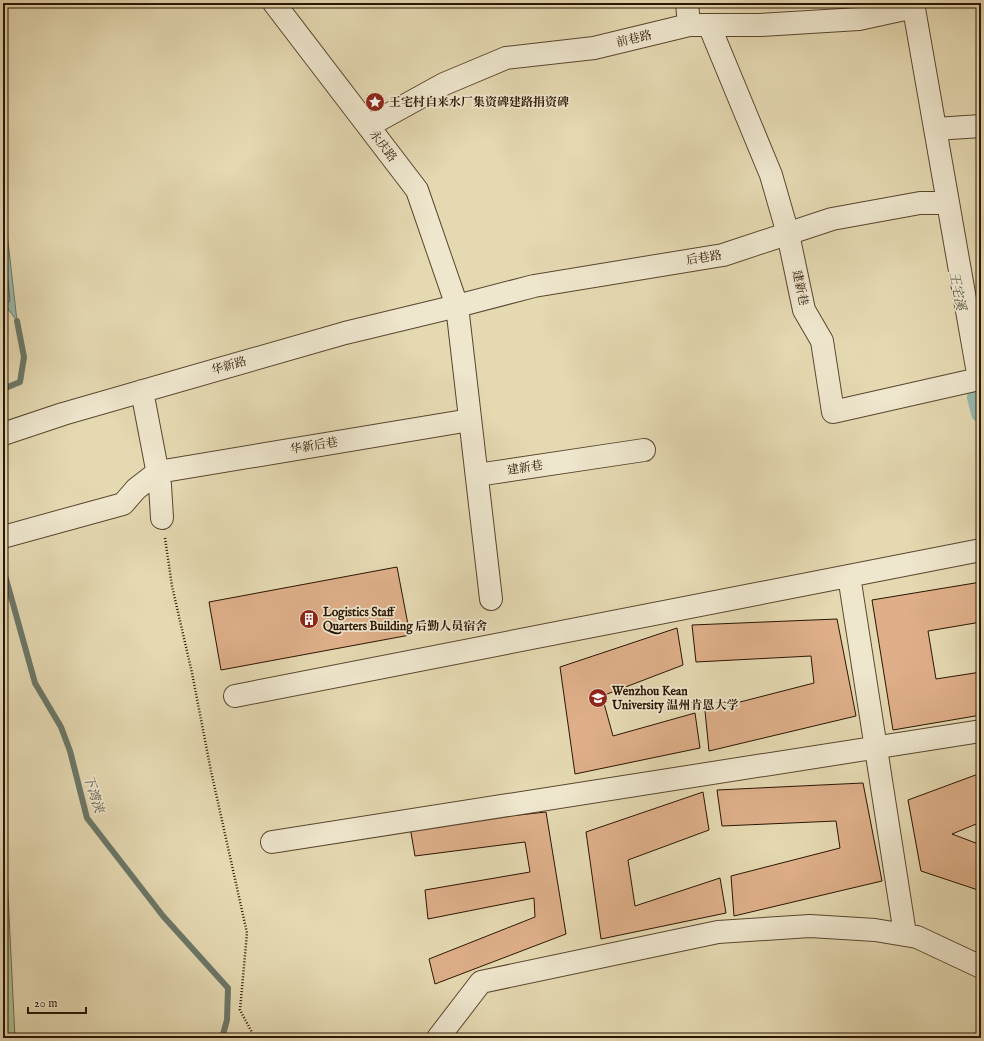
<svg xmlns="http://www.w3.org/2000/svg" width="984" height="1041" font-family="'IM FELL English','Noto Serif SC',serif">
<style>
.green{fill:#afc090;stroke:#6c6a49}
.water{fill:#96baae;stroke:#6b7869}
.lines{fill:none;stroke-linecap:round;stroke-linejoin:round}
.shore{stroke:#606858;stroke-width:1}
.stream{stroke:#6b7869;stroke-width:6}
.canal{stroke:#96baae;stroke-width:20}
.building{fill:#deaf89;stroke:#2a1502}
.minor-casing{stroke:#59462e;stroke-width:24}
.path{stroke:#2a1502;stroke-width:2.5;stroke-dasharray:1 2;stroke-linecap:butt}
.minor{stroke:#eee6cd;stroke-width:22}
.labels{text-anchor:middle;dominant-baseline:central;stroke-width:3.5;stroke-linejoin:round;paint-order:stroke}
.street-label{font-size:12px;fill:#2a1502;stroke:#eee6cd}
.poi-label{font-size:12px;font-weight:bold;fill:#2a1502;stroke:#eee6cd;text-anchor:start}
.water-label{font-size:13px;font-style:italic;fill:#504f3e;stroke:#eee6cd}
</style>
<rect width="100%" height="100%" fill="#e5d9b2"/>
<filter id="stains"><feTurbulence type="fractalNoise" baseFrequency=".005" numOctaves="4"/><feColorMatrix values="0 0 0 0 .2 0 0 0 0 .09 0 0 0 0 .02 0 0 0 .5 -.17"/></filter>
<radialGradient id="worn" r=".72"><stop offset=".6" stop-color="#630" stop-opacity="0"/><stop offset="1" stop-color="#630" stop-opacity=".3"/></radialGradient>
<!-- green -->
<path class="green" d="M7 874 15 1038H3V875Z"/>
<!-- water -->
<path class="water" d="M3 197 17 321 3 302Z"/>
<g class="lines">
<!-- shore -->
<path class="shore" d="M3 233 10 300 9 302 3 301"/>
<!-- stream -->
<path class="stream" d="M3 389 20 382 24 357 17 321
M3 568 35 683 61 727 70 751 87 818 163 916 228 988 227 1020 222 1038"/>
<!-- canal -->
<path class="canal" d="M977 397 981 413"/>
</g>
<!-- building -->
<path class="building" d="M397 567 410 635 221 670 209 602Z
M981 582V622L928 631 936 679 981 672V715L893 730 872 600Z
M837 619 856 716 709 751 705 711 814 683 811 656 696 662 692 625Z
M677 628 683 665 602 696 613 736 695 713 700 748 575 774 560 667Z
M981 773V822L952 834 981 845V891L921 871 908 800Z
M863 783 882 881 734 916 731 876 840 848 836 821 722 826 717 790Z
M703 792 709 830 628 860 635 906 720 878 726 913 601 939 586 832Z
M546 812 566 934 435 984 429 959 535 917 534 898 428 919 425 890 530 872 525 842 415 856 410 827Z"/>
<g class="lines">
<!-- minor casing -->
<g class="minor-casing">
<path id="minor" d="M274 3 417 190 457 306 491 599
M687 3 689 25
M709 25 771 175 788 234 804 310 822 341 833 412 979 379 913 3
M368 126 444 84 506 58 594 48 689 25H760L859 19 914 7
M935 129 981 126
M142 391 160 485 162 518
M3 434 63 414 345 333 457 306 534 286 723 255 832 219 920 203H948
M477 475 644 450
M3 537 123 504 136 489 158 472 470 420
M849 576 905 934
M235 696 981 550
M272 842 981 731
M438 1038 481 982 718 932 810 926 875 930 917 937 981 967"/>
</g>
<!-- path -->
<path class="path" d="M165 538 172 586 192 673 211 771 247 933 240 1010 255 1038"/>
<!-- minor -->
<use href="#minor" class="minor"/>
</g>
<!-- icons -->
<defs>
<g id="sight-disc" transform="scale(1)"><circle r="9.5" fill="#8f2418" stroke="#eee6cd"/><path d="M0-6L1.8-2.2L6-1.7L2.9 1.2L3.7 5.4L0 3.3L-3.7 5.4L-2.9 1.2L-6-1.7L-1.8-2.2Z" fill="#fff"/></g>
<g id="building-disc" transform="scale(1)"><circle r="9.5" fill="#8f2418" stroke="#eee6cd"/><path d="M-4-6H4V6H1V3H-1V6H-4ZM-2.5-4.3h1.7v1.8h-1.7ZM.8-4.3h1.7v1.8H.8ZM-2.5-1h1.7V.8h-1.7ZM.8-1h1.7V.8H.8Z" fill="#fff"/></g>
<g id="university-disc" transform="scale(1)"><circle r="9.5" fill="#8f2418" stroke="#eee6cd"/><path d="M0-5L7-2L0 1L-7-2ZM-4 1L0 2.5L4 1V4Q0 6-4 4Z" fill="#fff"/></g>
</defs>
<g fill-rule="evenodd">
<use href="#sight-disc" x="375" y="102"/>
<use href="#building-disc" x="309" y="619"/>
<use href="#university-disc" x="598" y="698"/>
</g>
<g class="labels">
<!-- street labels -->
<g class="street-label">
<text transform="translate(634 39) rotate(-13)">前巷路</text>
<text transform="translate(383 146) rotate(53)">永庆路</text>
<text transform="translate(704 258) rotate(-9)">后巷路</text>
<text transform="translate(800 288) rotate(78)">建新巷</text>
<text transform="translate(229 366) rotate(-16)">华新路</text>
<text transform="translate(314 446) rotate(-9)">华新后巷</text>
<text transform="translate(525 468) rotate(-9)">建新巷</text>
</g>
<!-- poi labels -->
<g class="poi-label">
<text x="389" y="102">王宅村自来水厂集资碑建路捐资碑</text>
<text x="323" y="612">Logistics Staff<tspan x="323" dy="14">Quarters Building 后勤人员宿舍</tspan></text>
<text x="612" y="691">Wenzhou Kean<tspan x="612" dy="14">University 温州肯恩大学</tspan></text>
</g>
<!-- water labels -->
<g class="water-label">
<text transform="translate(957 291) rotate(79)">王宅溪</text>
<text transform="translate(93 794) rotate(72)">下湾浃</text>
</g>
</g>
<!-- margin -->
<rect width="984" height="1041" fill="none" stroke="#e5d9b2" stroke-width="16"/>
<rect x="4" y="4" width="976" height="1033" fill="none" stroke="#2a1502" stroke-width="2"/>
<rect x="8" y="8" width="968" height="1025" fill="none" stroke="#2a1502"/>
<!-- scale -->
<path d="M28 1007v6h58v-6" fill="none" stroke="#2a1502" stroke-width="2"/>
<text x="34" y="1007" font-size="12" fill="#2a1502" stroke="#eee6cd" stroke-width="3" paint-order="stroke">20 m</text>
<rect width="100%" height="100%" filter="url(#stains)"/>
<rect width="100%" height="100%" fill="url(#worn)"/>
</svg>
